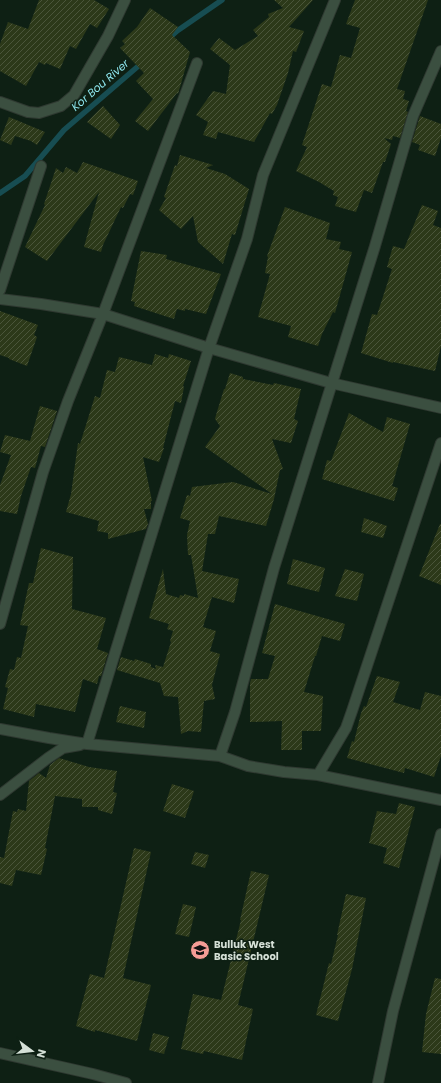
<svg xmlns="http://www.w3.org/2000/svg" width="441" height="1083" font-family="Poppins,sans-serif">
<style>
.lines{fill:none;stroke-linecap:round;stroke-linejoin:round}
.stream{stroke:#174d52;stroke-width:5.5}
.building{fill:url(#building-hatch)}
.minor-casing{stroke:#2f3931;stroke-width:12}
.minor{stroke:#3b4f40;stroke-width:10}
.labels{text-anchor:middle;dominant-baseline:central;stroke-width:3;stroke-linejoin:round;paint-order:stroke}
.poi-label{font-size:10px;font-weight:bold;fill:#d5e0d7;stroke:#0e2014;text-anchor:start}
.water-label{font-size:11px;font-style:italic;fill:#8de5ed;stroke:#0e2014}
</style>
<defs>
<pattern id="building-hatch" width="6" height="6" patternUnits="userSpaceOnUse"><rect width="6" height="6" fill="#2c3919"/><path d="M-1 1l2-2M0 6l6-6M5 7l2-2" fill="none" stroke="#4a553a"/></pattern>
</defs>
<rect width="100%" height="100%" fill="#0e2014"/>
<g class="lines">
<!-- stream -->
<path class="stream" d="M167 40 177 31 222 0
M0 193 25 176 64 130 143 62"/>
</g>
<!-- building -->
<path class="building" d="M39 0H94L109 9 97 28 90 24 76 49 70 46 60 69 46 63 45 65 39 62 26 86 0 71V44L8 22 28 29Z
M274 0H313L289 27 304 31 296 52 293 51 288 73 277 105 272 114 270 113 254 142 218 132 216 139 203 135 208 122 196 115 213 91 226 94 230 65 210 49 219 38 235 50 258 36 253 30 269 17 268 14 283 8Z
M355 0H428L397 89 405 91 403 99 409 101 406 111 408 112 400 138 393 136 392 140 384 138 391 144 385 162H383L372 193 364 190 356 212 335 206 338 197 333 195 334 191 319 182 296 171 307 147 302 145 322 84 331 87 340 55 351 58 360 28 346 24Z
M150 8 178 27 172 35 190 52 178 94 177 93 148 131 135 121 153 99 136 81 144 73 120 48 125 44 122 41 137 27Z
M103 106 120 125 111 139 87 122Z
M420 116 441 124V138L435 156 418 150 420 145 412 142Z
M9 117 45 132 37 145 31 141 15 136 11 145 0 140Z
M180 155 213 165 206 168 225 174 249 189 235 235 232 234 223 264 198 242 193 216 181 229 159 210 166 198 164 197 175 165 177 166Z
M83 162 138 181 133 195 130 194 123 208 121 207 103 245 101 252 84 247 99 192 47 261 25 247 45 205 44 204 56 168 63 173 66 167 77 173Z
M422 205 438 211 433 225 441 228V346L435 371 393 362V363L361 353 372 314 377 315 392 269 387 267 393 246 404 249Z
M285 207 330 223 326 239 341 242 339 249 352 252 335 313 333 312 322 334 318 346 288 337 291 326 258 317 270 274 265 273 268 257 267 256Z
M141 251 167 255 166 259 221 274 206 314 185 309V311L177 309 174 319 134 306 135 302 131 301Z
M0 311 38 325 34 335 37 337 27 366 9 359V358L0 355Z
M155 354 168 358 169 354 191 361 183 386 184 387 181 403 175 401 163 448H164L159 462 143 457 152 501H151V509H144L148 524 146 529 108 539V533L97 531 99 521 66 512 71 494 78 443 80 444 95 396 100 398 107 370 115 372 119 357 152 365Z
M230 373 243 377V379L273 385 274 383 301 389 294 419 298 421 291 443 272 439 283 469 280 470 274 499 266 526 219 516 215 534H208L202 571 239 579 234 603 212 597 203 627 216 631 210 651 220 654 212 685 215 699 204 701 201 732 188 731 181 734 178 697 164 696 160 683 117 670 121 657 134 661 135 659 151 664V667L156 669 155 665 163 667 171 642 170 641 173 631 167 629 169 624 149 618 163 569 166 594 179 598 180 595 184 596V594L198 598 191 555H188L187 535 190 521 180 518 187 495 190 496 192 487 233 482 272 494 205 447 220 426 215 419 216 415 224 389H225Z
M40 406 57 411 45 447 41 446 35 468 31 467 21 496 17 514 0 511V485L11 455 0 452 5 435 30 441Z
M349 413 383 432 387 417 410 424 393 483 392 486 398 488 394 501 322 479 327 460 331 461Z
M364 518 387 526 383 538 361 532Z
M440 524H441V585L419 576Z
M41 548 73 557 72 609 106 618 97 649 108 653 101 676H99L97 684 83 679 75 712 36 704 34 717 3 709 8 688 5 687 10 669 14 670 17 657 21 658 28 626 20 625 29 583H33Z
M293 559 325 568 319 592 287 584Z
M345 569 364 574 357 601 335 596Z
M275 604 345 624 340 641 322 636 316 656H315L304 692 323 696 321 731H302V750H281L282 721 250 722V683L251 679H268L275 656 262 653Z
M377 676 400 682 393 702 420 710 425 692 441 696V756L434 777 405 768 404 773 347 758 352 741 354 742 361 713 364 706 366 707Z
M120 706 146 712 144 728 116 722Z
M59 758 89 767 117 771 113 792 117 793 112 814 98 810V807H82V799L55 796 45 848 47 849 41 875 16 870 12 886 0 883V857L4 858 13 811 17 812 18 809 26 811 29 781 39 773 46 778 50 765Z
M172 784 194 791 185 818 163 811Z
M399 803 415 807 399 868 383 863 387 848 369 843 377 811 396 814Z
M134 848 151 852 123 978 151 985 137 1041 95 1030V1032L76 1026 90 974 104 978Z
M195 852 209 855 205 868 191 864Z
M251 871 269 875 238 1005 253 1009 242 1060 204 1051 203 1054 181 1049 193 994 221 1000 241 920H240Z
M346 894 366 898 352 969 338 1021 316 1015 329 963 331 964 338 935H337Z
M183 904 196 907 189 937 175 934Z
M435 978 441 979V1054L422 1052 426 1014Z
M153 1033 169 1037 164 1054 149 1050Z"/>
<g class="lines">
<!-- minor casing -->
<g class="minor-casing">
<path id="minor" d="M0 102 28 112 39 113 61 106 74 95 108 36 125 0
M0 290 41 166
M0 299 41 304 103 314 209 348 331 383 441 408
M0 624 43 472 68 401 103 314 197 63
M0 729 49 738 87 744 220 756 248 766 284 772 318 775 441 800
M87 744 209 348 247 239 263 175 335 0
M220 756 235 712 274 568 375 246 413 116 441 51
M318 775 346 728 352 711 441 443
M0 795 48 758 63 748 80 745
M0 1053 93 1074 126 1083
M378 1083 393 1011 441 834"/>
</g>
<!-- minor -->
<use href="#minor" class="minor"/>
</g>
<!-- icons -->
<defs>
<g id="school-disc" transform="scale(1)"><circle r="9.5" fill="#f59c95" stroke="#0e2014"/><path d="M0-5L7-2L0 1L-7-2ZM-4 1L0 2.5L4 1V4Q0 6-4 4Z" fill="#111"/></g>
</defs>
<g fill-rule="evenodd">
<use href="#school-disc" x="200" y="950"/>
</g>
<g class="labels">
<!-- poi labels -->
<g class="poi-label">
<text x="214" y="944">Bulluk West<tspan x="214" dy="12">Basic School</tspan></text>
</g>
<!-- water labels -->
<g class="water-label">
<text transform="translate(100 85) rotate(-41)">Kor Bou River</text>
</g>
</g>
<!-- north arrow -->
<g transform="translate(32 1051) rotate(105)" stroke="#0e2014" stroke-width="3" paint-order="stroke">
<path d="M0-3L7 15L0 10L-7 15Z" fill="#d5e0d7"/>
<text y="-6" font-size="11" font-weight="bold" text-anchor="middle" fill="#d5e0d7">N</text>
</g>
</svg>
